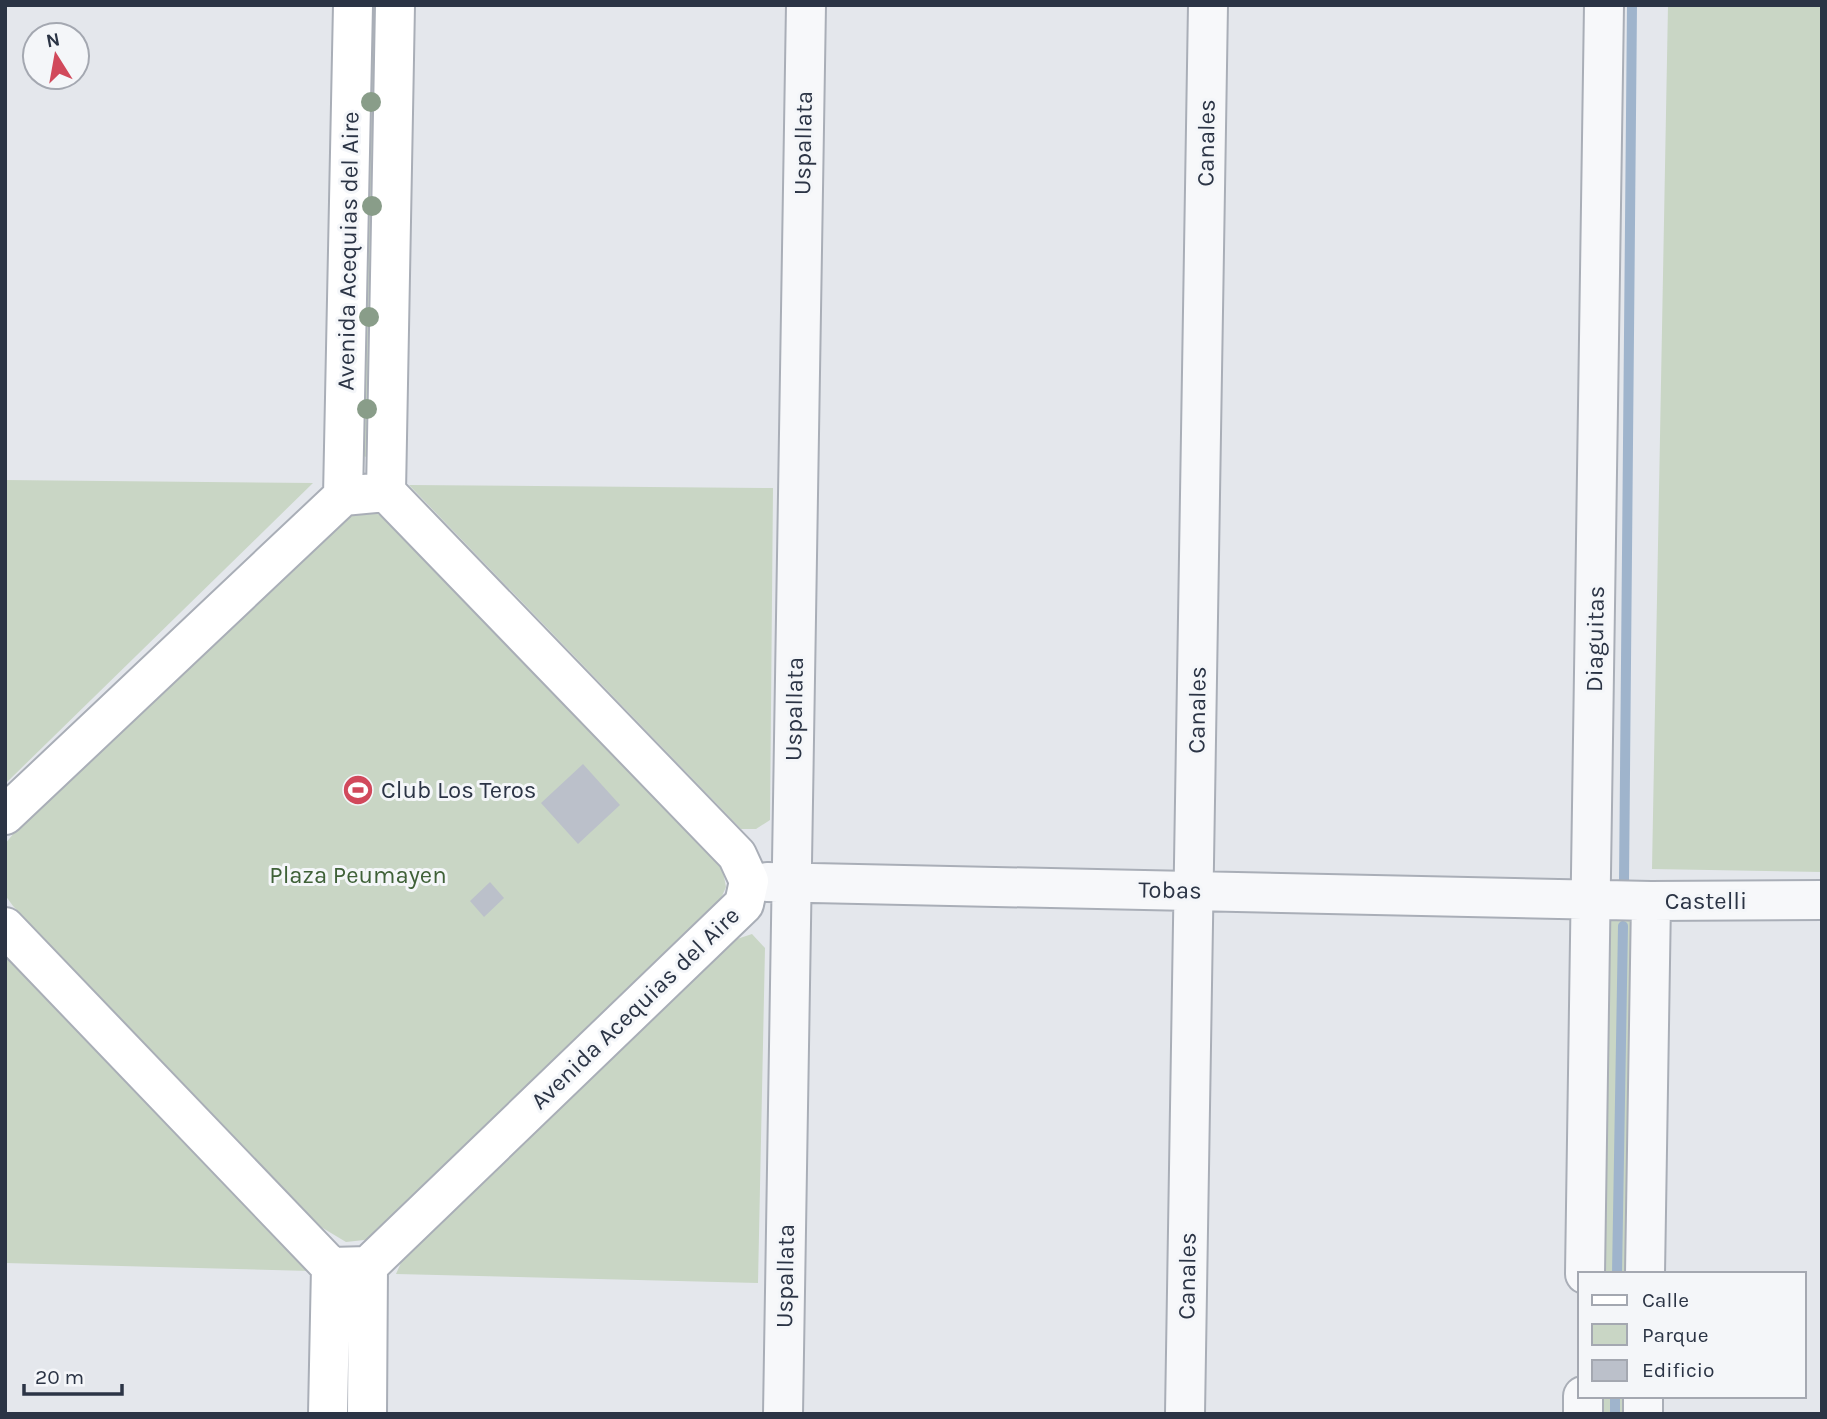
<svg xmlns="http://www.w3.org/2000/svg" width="1827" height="1419" font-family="Karla,sans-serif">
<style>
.green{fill:#c9d6c5}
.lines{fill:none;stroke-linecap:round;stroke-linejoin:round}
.stream{stroke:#9fb4cc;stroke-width:10}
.building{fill:#bbc0ca}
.street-casing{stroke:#a9aeb7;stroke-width:42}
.secondary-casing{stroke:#a9aeb7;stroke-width:42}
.street{stroke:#f7f8fa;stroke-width:38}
.secondary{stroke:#fff;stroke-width:38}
.tree{fill:#899d89}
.labels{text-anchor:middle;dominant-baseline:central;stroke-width:6;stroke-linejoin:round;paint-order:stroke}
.street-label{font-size:24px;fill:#2b3445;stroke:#f4f6f9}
.poi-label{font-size:24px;fill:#2b3445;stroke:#f4f6f9;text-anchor:start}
.park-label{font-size:24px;fill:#3f6138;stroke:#f4f6f9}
</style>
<rect width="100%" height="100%" fill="#e4e7ec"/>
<!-- green -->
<path class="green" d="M367 5H383L369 458 361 455Z
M1668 5H1822V872L1652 869Z
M5 480 313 483 5 784Z
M409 485 773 488 770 820 756 829H741Z
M370 510 393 522 721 861 726 887 715 912 373 1239 346 1242 321 1227 13 906 5 895V844L18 828 347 514Z
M1625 915 1634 921 1632 1274H1600L1609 921 1616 916Z
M752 934 765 948 758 1283 396 1274 403 1258 734 940Z
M5 952 310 1271 5 1263Z
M1598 1396H1630V1414H1598Z"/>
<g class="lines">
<!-- stream -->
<path class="stream" d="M1624 883 1632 5
M1617 1274 1623 926
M1615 1414V1396"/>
</g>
<!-- building -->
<path class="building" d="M583 764 620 805 578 844 541 803Z
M490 882 504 898 484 917 470 901Z"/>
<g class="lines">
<!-- street casing -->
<g class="street-casing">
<path id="street" d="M767 882 1651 901 1822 900
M1585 1274 1604 5
M1645 1274 1651 901
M783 1414 806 5
M1185 1414 1208 5
M1583 1414V1396
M1643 1414V1396"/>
</g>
<!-- secondary casing -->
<g class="secondary-casing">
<path id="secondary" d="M343 496 353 5
M5 815 343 496 386 492
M5 927 331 1267 328 1414
M331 1267 368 1266 744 904 749 881 737 855 386 492 395 5
M367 1414 368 1266"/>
</g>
<!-- street -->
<use href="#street" class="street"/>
<!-- secondary -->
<use href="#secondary" class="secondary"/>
</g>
<!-- trees -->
<g class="tree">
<circle cx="371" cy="102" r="10"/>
<circle cx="372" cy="206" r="10"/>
<circle cx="369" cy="317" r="10"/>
<circle cx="367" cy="409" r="10"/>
</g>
<!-- icons -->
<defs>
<g id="stadium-disc" transform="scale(1.575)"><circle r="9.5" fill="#d1495b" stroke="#f4f6f9"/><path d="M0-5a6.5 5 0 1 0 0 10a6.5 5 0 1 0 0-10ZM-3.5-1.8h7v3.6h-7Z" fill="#fff"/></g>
</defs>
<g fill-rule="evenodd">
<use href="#stadium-disc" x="358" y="790"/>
</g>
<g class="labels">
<!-- street labels -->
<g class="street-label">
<text transform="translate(803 143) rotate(-89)">Uspallata</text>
<text transform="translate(1206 143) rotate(-89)">Canales</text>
<text transform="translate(348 251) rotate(-89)">Avenida Acequias del Aire</text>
<text transform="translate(1595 639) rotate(-89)">Diaguitas</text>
<text transform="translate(794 709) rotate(-89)">Uspallata</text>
<text transform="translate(1197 710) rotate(-89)">Canales</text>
<text transform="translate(1170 890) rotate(1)">Tobas</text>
<text x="1706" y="901">Castelli</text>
<text transform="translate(635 1008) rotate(-44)">Avenida Acequias del Aire</text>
<text transform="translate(785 1276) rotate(-89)">Uspallata</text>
<text transform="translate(1187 1276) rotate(-89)">Canales</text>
</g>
<!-- poi labels -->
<g class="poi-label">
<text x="381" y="790">Club Los Teros</text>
</g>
<!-- park labels -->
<g class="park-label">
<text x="358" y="875">Plaza Peumayen</text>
</g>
</g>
<!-- border -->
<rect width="1827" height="1419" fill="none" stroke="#2b3445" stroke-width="14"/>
<!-- legend -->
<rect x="1578" y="1272" width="228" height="126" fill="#f4f6f9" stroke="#a4a8b1" stroke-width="2"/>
<rect x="1592" y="1295" width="35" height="10" fill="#ffffff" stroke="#a4a8b1" stroke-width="2"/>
<text x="1642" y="1307" font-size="21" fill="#2b3445">Calle</text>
<rect x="1592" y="1324" width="35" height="21" fill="#c9d6c5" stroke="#a4a8b1" stroke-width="2"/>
<text x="1642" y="1342" font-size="21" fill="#2b3445">Parque</text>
<rect x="1592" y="1360" width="35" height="21" fill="#bbc0ca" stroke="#a4a8b1" stroke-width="2"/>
<text x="1642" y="1377" font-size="21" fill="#2b3445">Edificio</text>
<!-- north arrow -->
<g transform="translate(56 56) rotate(349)"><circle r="33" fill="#f4f6f9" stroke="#a4a8b1" stroke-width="2"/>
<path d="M0-5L12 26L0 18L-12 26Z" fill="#d1495b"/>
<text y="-10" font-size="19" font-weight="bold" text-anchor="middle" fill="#2b3445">N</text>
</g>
<!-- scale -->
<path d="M24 1384v10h98v-10" fill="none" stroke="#2b3445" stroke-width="3.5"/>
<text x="35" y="1384" font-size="21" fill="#2b3445" stroke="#f4f6f9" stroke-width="5" paint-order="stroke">20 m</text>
</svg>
